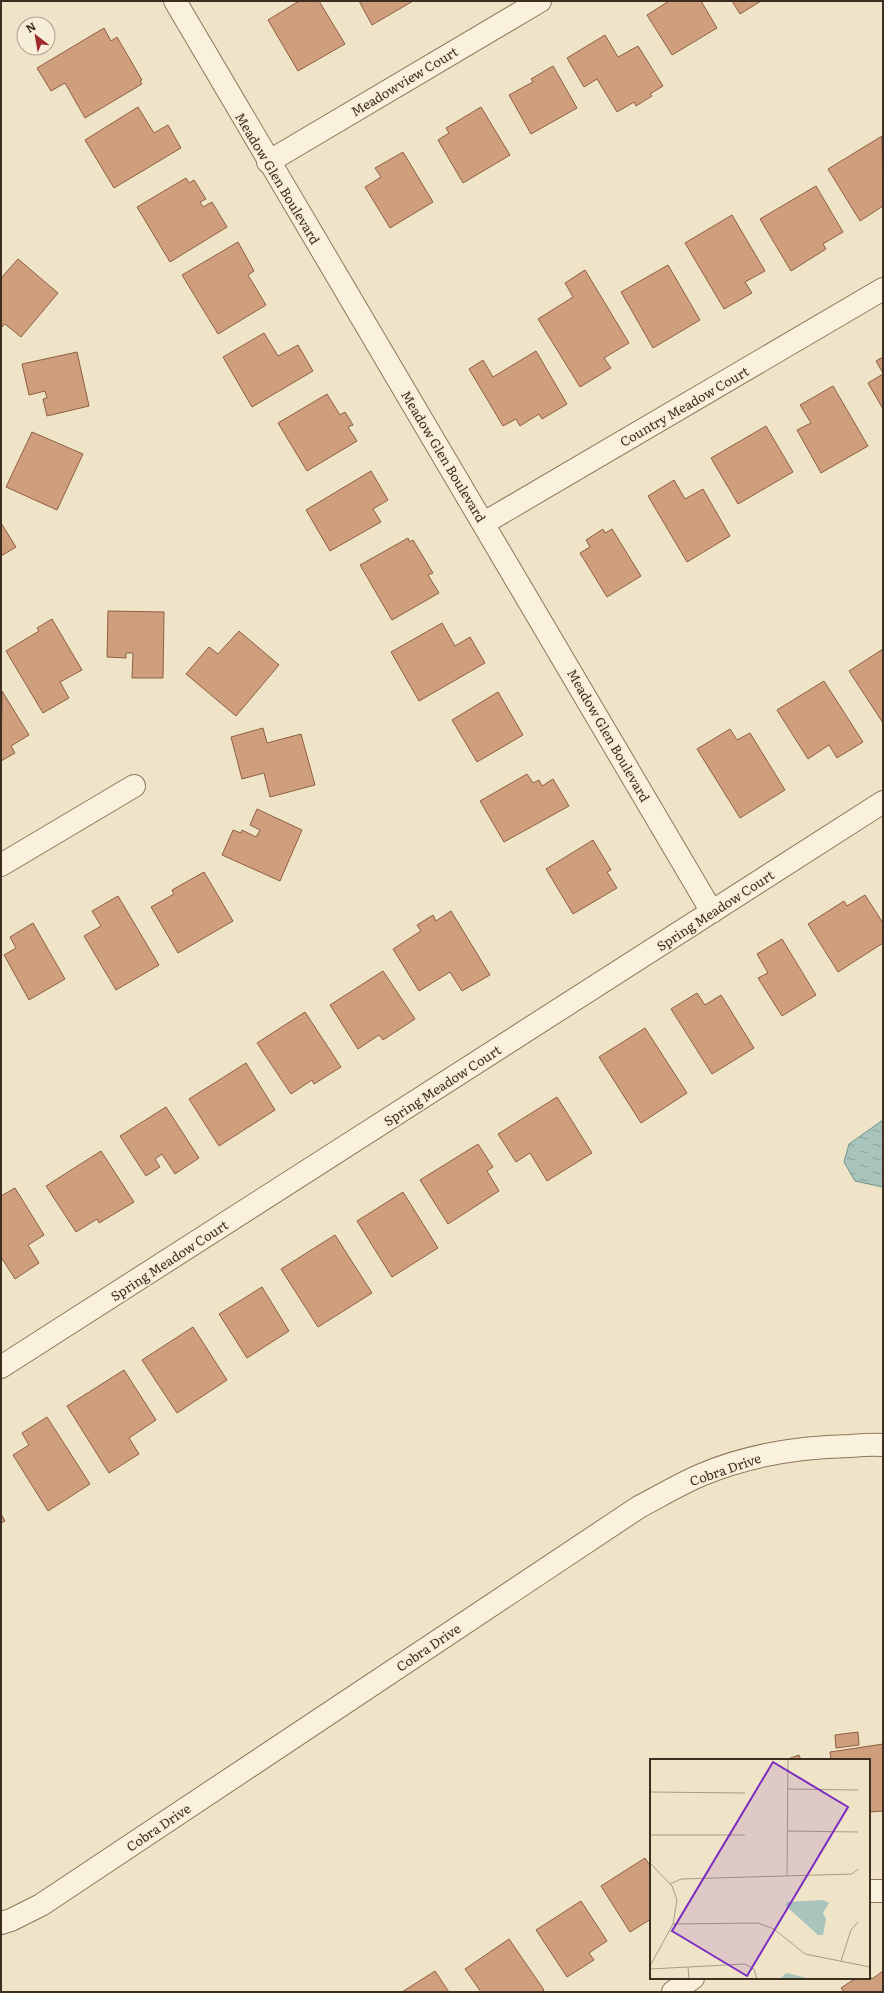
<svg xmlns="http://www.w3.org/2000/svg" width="884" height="1993" font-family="Literata,serif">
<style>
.water{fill:url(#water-ripples);stroke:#6f938a}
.building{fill:#cf9f7d;stroke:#8d5f41}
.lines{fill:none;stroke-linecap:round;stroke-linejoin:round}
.street-casing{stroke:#8d765c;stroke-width:24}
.street{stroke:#faf1dc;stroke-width:22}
.labels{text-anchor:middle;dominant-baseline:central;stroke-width:4;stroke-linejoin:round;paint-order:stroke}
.street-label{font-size:13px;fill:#3d2e20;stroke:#f7eed8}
.inset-road{fill:none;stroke:#a89b85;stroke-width:1}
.view{fill:#7b2cbf;fill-opacity:0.15;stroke:#7b2cbf;stroke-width:2}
.inset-edge{fill:none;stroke:#3d2e20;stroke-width:2}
</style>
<defs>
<pattern id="water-ripples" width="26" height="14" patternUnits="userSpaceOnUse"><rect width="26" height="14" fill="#a9c4bc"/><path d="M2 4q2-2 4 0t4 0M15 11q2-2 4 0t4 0" fill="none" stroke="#8ba098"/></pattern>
</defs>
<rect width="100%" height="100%" fill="#f0e4c8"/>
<!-- water -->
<path class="water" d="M883 1120V1187L855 1181 844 1162 849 1144Z"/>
<!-- building -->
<path class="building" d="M299 1H319L345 44 298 71 268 20Z
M359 1H413L372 25Z
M669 1H701L717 28 672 55 647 15Z
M732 1H761L740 14Z
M104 28 111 41 117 37 142 80 140 81 142 84 85 118 65 83 51 91 37 68Z
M605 35 618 57 638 46 663 86 650 94 652 96 636 106 634 102 617 112 597 79 584 87 567 58Z
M553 66 577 108 531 134 509 95 533 82 531 79Z
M138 107 154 133 168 125 181 148 114 188 85 140Z
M481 107 510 155 463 183 438 140 449 133 446 128Z
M882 136 883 206 860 221 828 169Z
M403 152 433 202 390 228 365 187 381 177 375 168Z
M186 178 189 183 194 180 206 199 200 202 203 207 212 202 227 227 170 262 137 207Z
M816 186 843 232 823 244 826 249 791 271 760 219Z
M732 215 765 271 745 282 752 293 724 309 685 243Z
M238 242 254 271 248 275 266 305 218 334 182 275Z
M18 259 58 293 21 337 5 324 1 328V278Z
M668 265 700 320 653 348 621 292Z
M585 270 629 343 604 358 611 368 580 387 538 319 573 297 565 283Z
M264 333 278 356 298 345 313 371 252 407 223 357Z
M536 351 567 404 542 419 539 414 520 426 516 419 503 426 469 369 483 360 493 377Z
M77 352 89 406 47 416 43 399 47 398 45 391 29 395 22 364Z
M883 357V373L876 361Z
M883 374V409L868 383Z
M833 386 868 446 821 473 797 430 811 423 800 405Z
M327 394 340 415 345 412 353 425 348 427 357 441 307 471 278 423Z
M766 426 793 472 738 504 711 458Z
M32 432 83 454 57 510 6 487Z
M371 471 388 500 373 509 381 522 330 551 306 510Z
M674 480 685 499 703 489 730 536 687 562 648 496Z
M1 523 16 547 1 556Z
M603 529 605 533 612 529 641 576 607 597 580 553 590 547 586 540Z
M408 538 410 542 413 540 433 573 428 575 439 593 392 620 360 565Z
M108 611 164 612 163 678H132L133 653H126V658L107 657Z
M52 619 82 670 60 682 69 698 43 713 6 651 39 631 37 628Z
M442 623 455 646 470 637 485 663 419 701 391 652Z
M239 631 279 665 236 716 186 674 209 647 218 654Z
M883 649V723L849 671Z
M824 681 863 742 837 758 829 745 808 759 777 710Z
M2 691 29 735 11 746 15 753 1 761Z
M498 692 523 735 477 762 452 720Z
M263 728 267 743 301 734 315 785 270 797 264 773 242 779 231 737Z
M730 729 737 740 750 733 785 790 740 818 697 749Z
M527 774 533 783 539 780 542 786 553 779 569 806 504 842 480 801Z
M257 809 302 830 280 881 222 855 233 830 241 833 242 830 256 837 260 830 250 825Z
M593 840 611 870 607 872 617 888 573 914 546 869Z
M204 872 233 921 178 953 151 907 174 894 172 890Z
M865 895 883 923V943L838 972 808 924 844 901 847 906Z
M118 896 159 965 116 990 84 936 101 926 92 911Z
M451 911 490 975 462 991 450 972 419 991 393 949 421 931 417 925 433 915 436 921Z
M33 923 65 979 29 1000 4 955 16 948 10 937Z
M782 939 816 995 782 1016 758 978 768 973 757 954Z
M383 971 415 1019 383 1040 379 1035 358 1049 330 1005Z
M697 993 705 1005 721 995 754 1048 712 1074 671 1009Z
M305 1012 341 1067 314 1084 312 1080 291 1094 257 1043Z
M645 1028 687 1093 641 1123 599 1057Z
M246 1063 275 1110 219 1146 189 1099Z
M557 1097 592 1153 547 1181 530 1153 516 1162 498 1134Z
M166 1107 199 1158 175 1174 162 1154 155 1159 160 1167 146 1176 120 1136Z
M478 1144 493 1167 487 1171 499 1191 448 1224 420 1180Z
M101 1151 134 1202 99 1223 97 1219 76 1232 46 1186Z
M15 1188 44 1235 28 1245 39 1263 15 1279 1 1257V1196Z
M403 1192 438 1248 392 1277 357 1221Z
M335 1235 372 1293 318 1327 281 1269Z
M262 1287 289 1331 247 1358 219 1314Z
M193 1327 227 1380 177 1413 142 1360Z
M124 1370 156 1420 129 1438 139 1454 109 1473 67 1406Z
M47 1417 90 1484 48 1511 13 1455 29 1445 22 1433Z
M1 1514 5 1521 1 1523Z
M858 1732 859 1745 836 1748 835 1735Z
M883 1744V1811L869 1812V1760H831L830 1752Z
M799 1755 801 1760H785Z
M645 1858 651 1867V1919L630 1932 601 1886Z
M581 1901 607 1941 589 1953 594 1960 567 1977 536 1930Z
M509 1939 544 1990 541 1992H481L465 1969Z
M435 1971 449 1992H402Z
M883 1971V1992H844L841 1988 856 1978H869V1975L872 1979Z"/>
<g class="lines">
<!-- street casing -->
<g class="street-casing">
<path id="street" d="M175 1 712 912
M268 162 540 1
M484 523 883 289
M1 865 134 786
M1 1367 883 802
M869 1891H883
M1 1923 11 1920 41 1905 639 1507C660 1496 680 1484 701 1475 748 1455 799 1447 850 1446 861 1445 872 1444 883 1445
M673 1992 693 1978"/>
</g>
<!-- street -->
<use href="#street" class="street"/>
</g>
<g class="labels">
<!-- street labels -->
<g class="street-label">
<text transform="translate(404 81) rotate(-31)">Meadowview Court</text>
<text transform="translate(278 178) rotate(59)">Meadow Glen Boulevard</text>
<text transform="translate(684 406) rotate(-30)">Country Meadow Court</text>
<text transform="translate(444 456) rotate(59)">Meadow Glen Boulevard</text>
<text transform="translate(609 735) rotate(60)">Meadow Glen Boulevard</text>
<text transform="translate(715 910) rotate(-33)">Spring Meadow Court</text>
<text transform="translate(442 1085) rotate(-33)">Spring Meadow Court</text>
<text transform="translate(169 1260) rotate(-33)">Spring Meadow Court</text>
<text transform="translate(725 1469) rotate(-19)">Cobra Drive</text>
<text transform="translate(428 1647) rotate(-34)">Cobra Drive</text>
<text transform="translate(158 1827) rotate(-34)">Cobra Drive</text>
</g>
</g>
<!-- overview -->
<g transform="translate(650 1759)">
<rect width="220" height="220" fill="#f0e4c8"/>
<path d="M173 141 179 144 173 154 176 160 173 176H168L136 147 137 143ZM136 214 140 215 162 220H130Z" fill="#a9c4bc"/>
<path class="inset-road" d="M138 30 208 31M0 33 95 34M138 72 208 73M0 76H95M0 104 22 127 27 141 23 165 0 207M137 117 138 0M20 125 31 120 202 115 208 110M23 165 108 164 124 170 155 195 220 208M191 202 201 171 208 163M38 208 39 220M0 210 95 205 104 210 107 220"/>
<path class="view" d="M123 3 198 48 97 217 22 172Z"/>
<rect width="220" height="220" class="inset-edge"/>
</g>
<!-- border -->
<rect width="884" height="1993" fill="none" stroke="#3d2e20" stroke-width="4"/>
<!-- north arrow -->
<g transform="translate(36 36) rotate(329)"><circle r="19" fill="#f7eed8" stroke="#ada18e"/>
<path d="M0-3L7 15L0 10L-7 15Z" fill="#9e2a2b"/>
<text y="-6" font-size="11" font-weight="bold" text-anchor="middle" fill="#3d2e20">N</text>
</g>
</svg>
